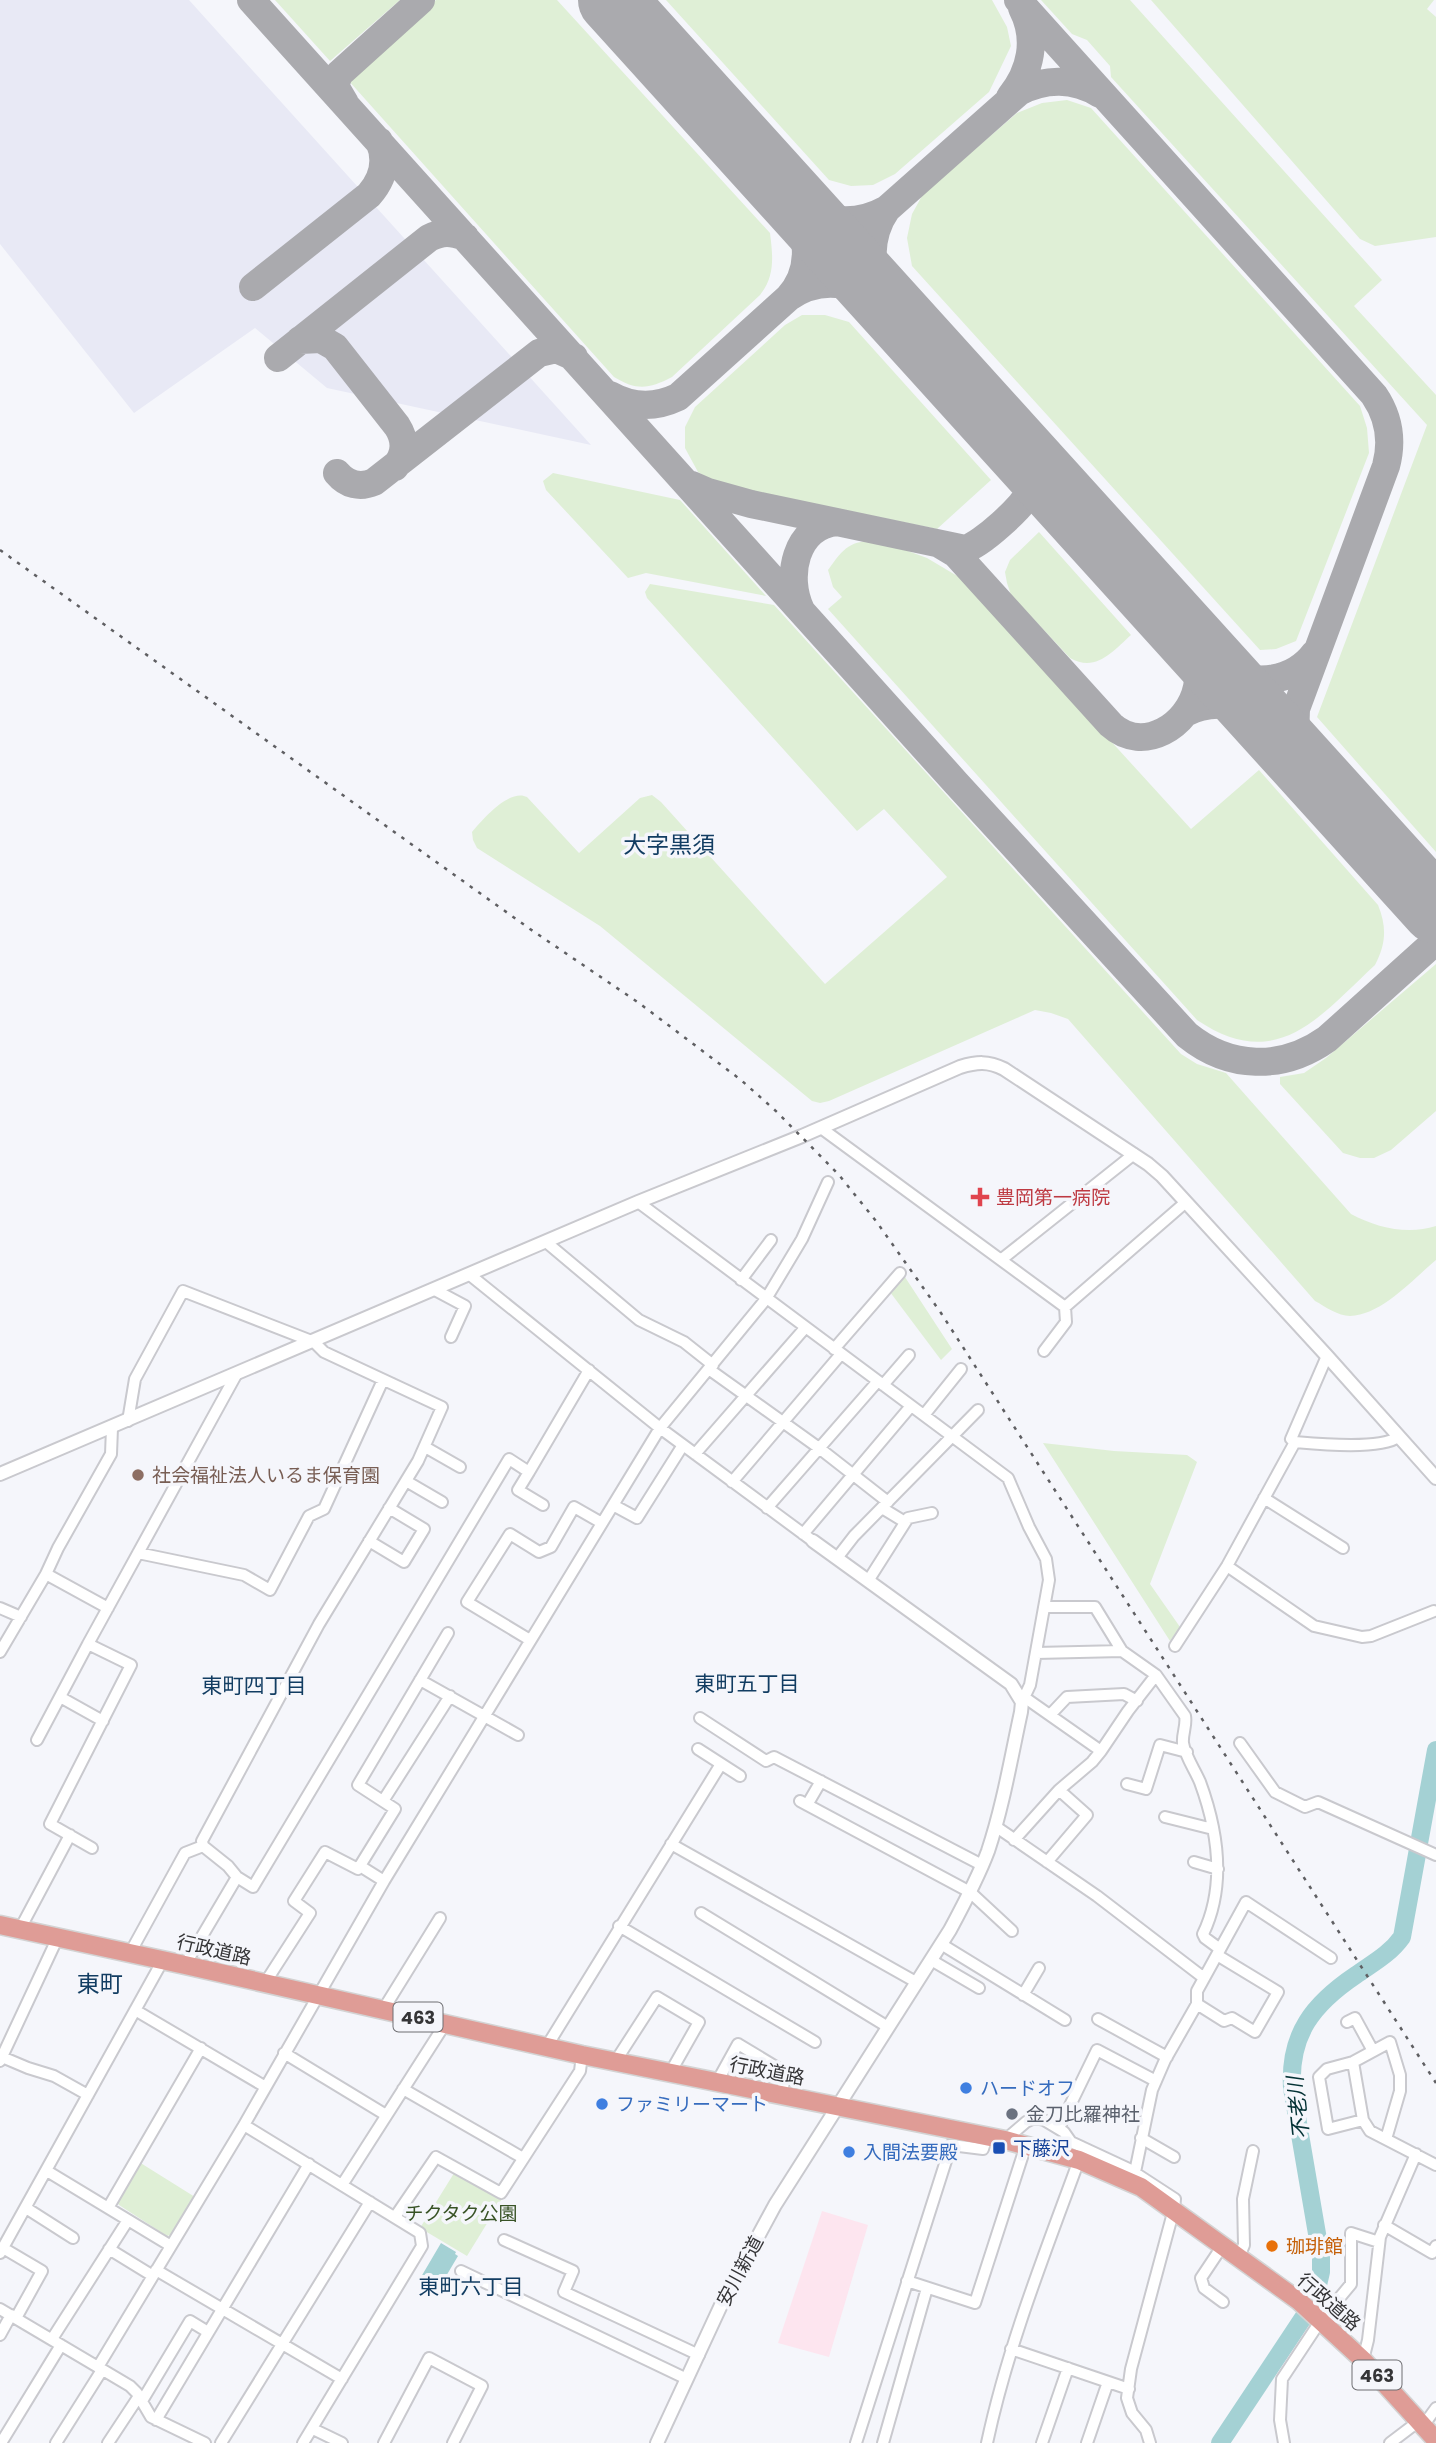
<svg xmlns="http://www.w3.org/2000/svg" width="1436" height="2443" font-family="Poppins,'Noto Sans JP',sans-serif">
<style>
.built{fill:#e8e9f5}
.industrial{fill:#fde5ef}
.green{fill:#dfefd6}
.water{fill:#a4d1d4}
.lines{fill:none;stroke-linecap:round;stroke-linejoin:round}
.river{stroke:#a4d1d4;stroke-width:18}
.taxiway{stroke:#aaaaae;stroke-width:28}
.runway{stroke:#aaaaae;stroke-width:68}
.minor-casing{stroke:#c9c9ce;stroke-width:14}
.tertiary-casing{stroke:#c9c9ce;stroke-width:16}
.trunk-casing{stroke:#d3d3d3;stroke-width:21}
.minor{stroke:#fff;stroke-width:10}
.tertiary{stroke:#fff;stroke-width:12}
.trunk{stroke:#df9c96;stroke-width:18}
.rail{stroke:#5f5f62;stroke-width:2.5;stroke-dasharray:3.5 7;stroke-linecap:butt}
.health-dot{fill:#e0444e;stroke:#f5f6fb;stroke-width:2.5}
.education-dot{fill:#8d6e63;stroke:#f5f6fb;stroke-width:2.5}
.shop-dot{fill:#3f7fe0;stroke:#f5f6fb;stroke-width:2.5}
.worship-dot{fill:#6b7280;stroke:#f5f6fb;stroke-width:2.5}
.transit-dot{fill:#1a4fb4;stroke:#f5f6fb;stroke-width:2.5}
.food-dot{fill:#e8710a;stroke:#f5f6fb;stroke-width:2.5}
.labels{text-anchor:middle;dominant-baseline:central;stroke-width:7;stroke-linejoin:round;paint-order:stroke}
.shield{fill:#f5f6fb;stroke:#6f6f72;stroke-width:2}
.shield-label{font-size:18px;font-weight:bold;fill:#353537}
.health-label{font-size:19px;fill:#be3a42;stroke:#f5f6fb;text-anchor:start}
.education-label{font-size:19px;fill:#785e54;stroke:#f5f6fb;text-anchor:start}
.street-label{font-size:19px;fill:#353537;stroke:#f5f6fb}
.shop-label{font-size:19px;fill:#366cbe;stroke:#f5f6fb;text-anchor:start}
.worship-label{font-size:19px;fill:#5b616d;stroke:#f5f6fb;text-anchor:start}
.transit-label{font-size:19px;fill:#164399;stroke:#f5f6fb;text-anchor:start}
.park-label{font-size:19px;fill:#385326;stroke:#f5f6fb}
.food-label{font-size:19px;fill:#c56008;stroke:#f5f6fb;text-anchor:start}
.neighbourhood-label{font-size:21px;fill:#123d62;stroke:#f5f6fb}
.water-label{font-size:21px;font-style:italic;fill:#043235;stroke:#f5f6fb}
.quarter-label{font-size:23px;fill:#123d62;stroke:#f5f6fb}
</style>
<rect width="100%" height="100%" fill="#f5f6fb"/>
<!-- built -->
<path class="built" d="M0 0H189L591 445 327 388 255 328 134 413 0 244Z"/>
<!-- industrial -->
<path class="industrial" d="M822 2211 868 2225 829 2357 778 2343Z"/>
<!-- green -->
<path class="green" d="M275 0H400L330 61Z
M436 0H557L770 233C773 257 775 276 760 295L672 377C649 389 637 391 614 377L348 80Z
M666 0H992L1007 27 1011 46 989 92 895 174 873 185 851 186 829 180Z
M1041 0H1130L1382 280 1354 306 1436 395V852L1317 717 1427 425 1111 77 1110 66 1087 40 1072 34Z
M1151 0H1434L1427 9 1436 17V237L1375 246 1360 239Z
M1067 100 1091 108 1360 406 1367 428 1369 453 1296 641 1276 649 1260 650 912 266 907 238 912 214 923 194 1017 113 1042 103Z
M802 315H825L849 322 991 480 937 529 717 484 698 472 685 448V427L695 407 785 325Z
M553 473 680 500 766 596 646 573 628 578 546 490 543 481Z
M1039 532 1131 635C1113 651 1096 673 1070 658L1011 595 1007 583 1005 572 1010 560Z
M878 540 927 558 964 580 1191 829 1259 770 1378 905C1387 927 1386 944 1375 965 1319 1017 1277 1074 1197 1020L828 609 842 597 833 587 828 570C844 547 850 541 878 540Z
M650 584 774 605 1181 1054 1197 1064 1226 1073 1351 1214C1377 1228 1408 1235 1436 1226V1260C1413 1279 1382 1315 1350 1316 1338 1316 1326 1307 1315 1301L1068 1019 1051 1013 1035 1010 829 1101 820 1103 812 1101 600 926 477 848 473 840 472 832C483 819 510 788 527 797L579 853 640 798 652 795 661 802 825 984 947 877 884 809 857 831 647 598 645 592Z
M1436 964V1111L1391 1150 1374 1158H1360L1343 1153 1280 1084V1077L1304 1073 1326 1058Z
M901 1271 952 1349 941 1360 887 1288Z
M1043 1443 1114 1451 1187 1455 1197 1462 1150 1584 1180 1627 1170 1641Z
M139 2162 195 2197 173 2234 167 2236 119 2205 116 2200Z
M456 2170 502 2199 467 2256 420 2228Z"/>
<!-- water -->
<path class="water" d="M441 2243 456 2252 455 2254 458 2256 439 2288 421 2277Z"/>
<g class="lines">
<!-- river -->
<path class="river" d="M1220 2443 1305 2315 1318 2285 1321 2272V2257L1292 2088C1289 2034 1313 2004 1356 1975 1373 1963 1390 1954 1402 1937L1436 1750"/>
<!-- taxiway -->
<path class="taxiway" d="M251 0 956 783 1187 1035C1229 1069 1282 1071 1327 1039L1436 941
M1018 0 1374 395C1389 417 1393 440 1386 466L1296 709 1295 738 1304 765
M1010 97C1031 71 1038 39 1022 8
M345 103 335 86 339 74 421 0
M793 199C821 223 854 227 887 209L1019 92C1045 78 1074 78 1100 94
M253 287 369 195C383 179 388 161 379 141
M788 298C815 269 807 233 793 199
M885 301C868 273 868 236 887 209
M300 340 321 339 335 347 397 426C406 440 406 454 395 467
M278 358 429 238C443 231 451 232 465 237
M610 395C633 408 655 408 678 397L788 298C820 275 853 283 885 301
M337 473C347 485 360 488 374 482L539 353 556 349 574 357
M692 485 708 492 751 504 965 549C981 545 1025 505 1031 490 1034 480 1034 471 1031 462
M1022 503C1036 493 1051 492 1066 501
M941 545 956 554 1111 725C1143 754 1189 726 1197 687 1201 669 1194 651 1187 635
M801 610C785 577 795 526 837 522
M1220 672C1255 684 1291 685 1315 653
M1185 713C1210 700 1234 704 1259 714"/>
<!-- runway -->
<path class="runway" d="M612 0 1436 910"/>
<!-- minor casing -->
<g class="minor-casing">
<path id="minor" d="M821 1128 1065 1307 1066 1322 1044 1351
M638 1202 1008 1478 1029 1527 1046 1559 1049 1580 1030 1685 1022 1702
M546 1242 639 1320 684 1342 713 1365
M1002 1259 1134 1154
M470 1275 660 1428 813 1541
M741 1280 771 1240
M435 1290 465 1306 451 1337
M1065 1307 1186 1202
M834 1349 900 1273
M1327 1356 1291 1439 1295 1442C1318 1444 1380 1450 1398 1437
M710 1370 819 1448 888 1502
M883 1385 909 1355
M924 1415 961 1369
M128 1421 135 1379 183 1291 314 1342 324 1352 442 1407 418 1461 319 1624 202 1841 203 1846 228 1866 237 1877 185 1965
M425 1447 460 1467
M695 1454 805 1328
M529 1472 589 1370
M406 1481 442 1502
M732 1482 841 1354
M1264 1498 1343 1548
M613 1505 637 1518 683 1445
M767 1508 878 1381
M882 1508 905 1522
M803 1534 911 1406
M369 1541 404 1562 424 1529 389 1508
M138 1553 244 1575 270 1590 309 1516 324 1509 383 1380
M837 1558 854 1536 978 1410
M1227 1566 1314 1626 1362 1637 1371 1636 1434 1611
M46 1574 108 1608
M868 1581 908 1518 932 1513
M1044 1607H1095L1122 1651 1156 1675
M0 1608 21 1617
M530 1640 467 1602 510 1534 539 1552 551 1547 574 1507 602 1523
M1175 1646 1227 1566 1295 1442
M0 1652 46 1574 58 1548 111 1454 112 1428
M1036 1653 1122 1651
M420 1680 518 1735
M60 1697 103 1721
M1024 1697 1101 1751 1128 1711 1156 1675 1185 1716C1187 1725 1182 1734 1183 1743 1185 1756 1195 1770 1200 1782 1218 1831 1226 1886 1203 1934L1205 1938 1220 1949
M1050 1715 1067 1697 1124 1694 1137 1701
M700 1718 766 1761 774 1757 982 1865
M37 1740 88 1644
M1240 1743 1275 1792 1305 1807 1318 1802 1436 1855
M698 1749 740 1776
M1127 1784 1146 1789 1160 1745 1187 1752
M1059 1790 1092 1762 1101 1751
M383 1801 450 1696
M800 1801 970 1892 1012 1931
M807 1805 821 1781
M1165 1817 1213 1829
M995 1826 1097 1896 1204 1978
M1014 1840 1059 1790 1087 1815 1047 1862
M671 1844 916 1982
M92 1848 50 1824 131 1665 88 1644 236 1375
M1194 1862 1218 1869
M360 1866 384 1881
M237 1877 253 1887 509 1459 529 1472 518 1490 543 1505
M701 1913 888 2027
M619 1926 815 2042
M20 1929 70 1835
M941 1944 1065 2020
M130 1953 185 1853 203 1846
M931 1960 979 1988
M265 1983 310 1913 294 1901 325 1852 358 1869 395 1809 358 1785 448 1633
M1023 1995 1039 1968
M1197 2004 1224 2021 1232 2018 1255 2032 1278 1992 1217 1955
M135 2010 264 2086
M383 2010 440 1918
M1098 2019 1167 2057
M1347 2022 1355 2018 1373 2051
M547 2046 721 1764
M284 2053 386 2115
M2 2057 28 2068 54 2076 88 2095
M0 2061 58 1937
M615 2062 657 1997 699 2022 670 2073
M1353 2062 1363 2120 1370 2131 1436 2165
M717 2082 738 2044 786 2073 781 2096
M403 2089 523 2158
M1363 2120 1328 2129 1319 2077 1327 2069 1353 2062 1390 2042 1400 2075V2091L1386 2139
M244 2125 420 2233 422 2246 303 2443
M1059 2128 1097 2050 1156 2081
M1141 2138 1174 2157
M1005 2140 1026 2122 1034 2118 1044 2120 1064 2132 1071 2142 1129 2169 1175 2199 1174 2209 1131 2369 1127 2398 1132 2413 1146 2430 1150 2443
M47 2171 171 2246
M1135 2172 1152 2090 1165 2060 1197 2004V1991L1246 1902 1331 1958
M342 2185 445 2024
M26 2208 73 2238
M108 2208 201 2048
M395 2217 436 2157 501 2193 580 2071 582 2055
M1384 2225 1432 2253 1436 2246
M504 2240 573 2271 564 2292 699 2355
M3 2248 42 2271 16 2318
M109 2249 153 2276
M0 2253 163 1960
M1239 2257 1244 2245 1243 2199 1253 2151
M156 2270 342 2379
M461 2271 687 2379
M907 2281 975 2303 1026 2145
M1223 2302 1204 2288 1201 2278 1223 2245
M0 2309 130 2386 137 2393 151 2417 205 2443
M0 2335 11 2315
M52 2339 128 2220
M1011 2349 1129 2389
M1363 2360 1368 2340 1380 2237 1416 2154
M98 2367 244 2125 384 1881 660 1428 766 1299 802 1239 828 1182
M142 2401 190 2321 208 2332
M156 2420 309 2164
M1423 2426 1436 2408
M313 2429 342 2443
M1 2443 61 2345
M56 2443 102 2370
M108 2443 139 2396
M221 2443 370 2202
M384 2443 429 2358 482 2386 453 2443
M856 2443 951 2145 983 2149 987 2136
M883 2443 927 2288
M987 2443C1008 2345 1045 2253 1079 2160
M1042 2443 1068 2368
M1087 2443 1108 2382
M1284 2443 1280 2420 1282 2379 1321 2320 1351 2284V2233L1379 2242
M1390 2443 1419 2421"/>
</g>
<!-- tertiary casing -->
<g class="tertiary-casing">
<path id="tertiary" d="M0 1474 638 1202 802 1136 960 1067C977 1062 988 1061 1004 1069L1148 1164 1162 1176 1327 1356 1436 1478
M657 2443 722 2303 775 2205 950 1930C964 1904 978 1878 988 1851 1003 1806 1011 1758 1021 1712L1022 1702 1011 1684 813 1541"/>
</g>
<!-- trunk casing -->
<g class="trunk-casing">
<path id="trunk" d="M0 1925 185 1965 582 2055 1005 2140 1079 2160 1141 2187 1299 2301 1363 2360 1436 2440"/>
</g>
<!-- minor -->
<use href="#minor" class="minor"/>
<!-- tertiary -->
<use href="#tertiary" class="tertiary"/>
<!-- trunk -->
<use href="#trunk" class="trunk"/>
<!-- rail -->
<path class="rail" d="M0 550 530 929 639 1003 741 1080 777 1112 839 1175 876 1221 941 1313 1436 2083"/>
</g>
<!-- markers -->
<path class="health-dot" d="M976.5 1186.5h7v7h7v7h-7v7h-7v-7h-7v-7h7z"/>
<circle class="education-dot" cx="138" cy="1475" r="7"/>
<g class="shop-dot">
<circle cx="966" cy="2088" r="7"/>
<circle cx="602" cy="2104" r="7"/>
<circle cx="849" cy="2152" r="7"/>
</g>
<circle class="worship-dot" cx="1012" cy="2114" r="7"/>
<rect class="transit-dot" x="992" y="2141" width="14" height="14" rx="3.5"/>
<circle class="food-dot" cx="1272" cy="2246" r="7"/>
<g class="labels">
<!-- shield labels -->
<g class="shield">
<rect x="393.5" y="2002.5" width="49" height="29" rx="5"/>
<rect x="1352.5" y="2360.5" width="49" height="29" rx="5"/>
</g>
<g class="shield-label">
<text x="418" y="2017">463</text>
<text x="1377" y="2375">463</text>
</g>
<!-- health labels -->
<g class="health-label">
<text x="996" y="1197">豊岡第一病院</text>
</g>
<!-- education labels -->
<g class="education-label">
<text x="152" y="1475">社会福祉法人いるま保育園</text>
</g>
<!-- street labels -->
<g class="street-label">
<text transform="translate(214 1950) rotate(13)">行政道路</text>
<text transform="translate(767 2071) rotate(11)">行政道路</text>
<text transform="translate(740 2271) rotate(-62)">安川新道</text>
<text transform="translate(1329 2302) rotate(41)">行政道路</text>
</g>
<!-- shop labels -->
<g class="shop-label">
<text x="980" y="2088">ハードオフ</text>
<text x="616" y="2104">ファミリーマート</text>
<text x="863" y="2152">入間法要殿</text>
</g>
<!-- worship labels -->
<g class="worship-label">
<text x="1026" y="2114">金刀比羅神社</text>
</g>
<!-- transit labels -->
<g class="transit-label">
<text x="1013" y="2148">下藤沢</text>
</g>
<!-- park labels -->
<g class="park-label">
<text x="461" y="2213">チクタク公園</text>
</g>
<!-- food labels -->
<g class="food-label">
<text x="1286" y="2246">珈琲館</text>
</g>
<!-- neighbourhood labels -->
<g class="neighbourhood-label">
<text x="747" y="1683">東町五丁目</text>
<text x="254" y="1685">東町四丁目</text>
<text x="471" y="2286">東町六丁目</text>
</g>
<!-- water labels -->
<g class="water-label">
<text transform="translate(1298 2108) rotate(-96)">不老川</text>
</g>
<!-- quarter labels -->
<g class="quarter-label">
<text x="669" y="845">大字黒須</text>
<text x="100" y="1984">東町</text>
</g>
</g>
</svg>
